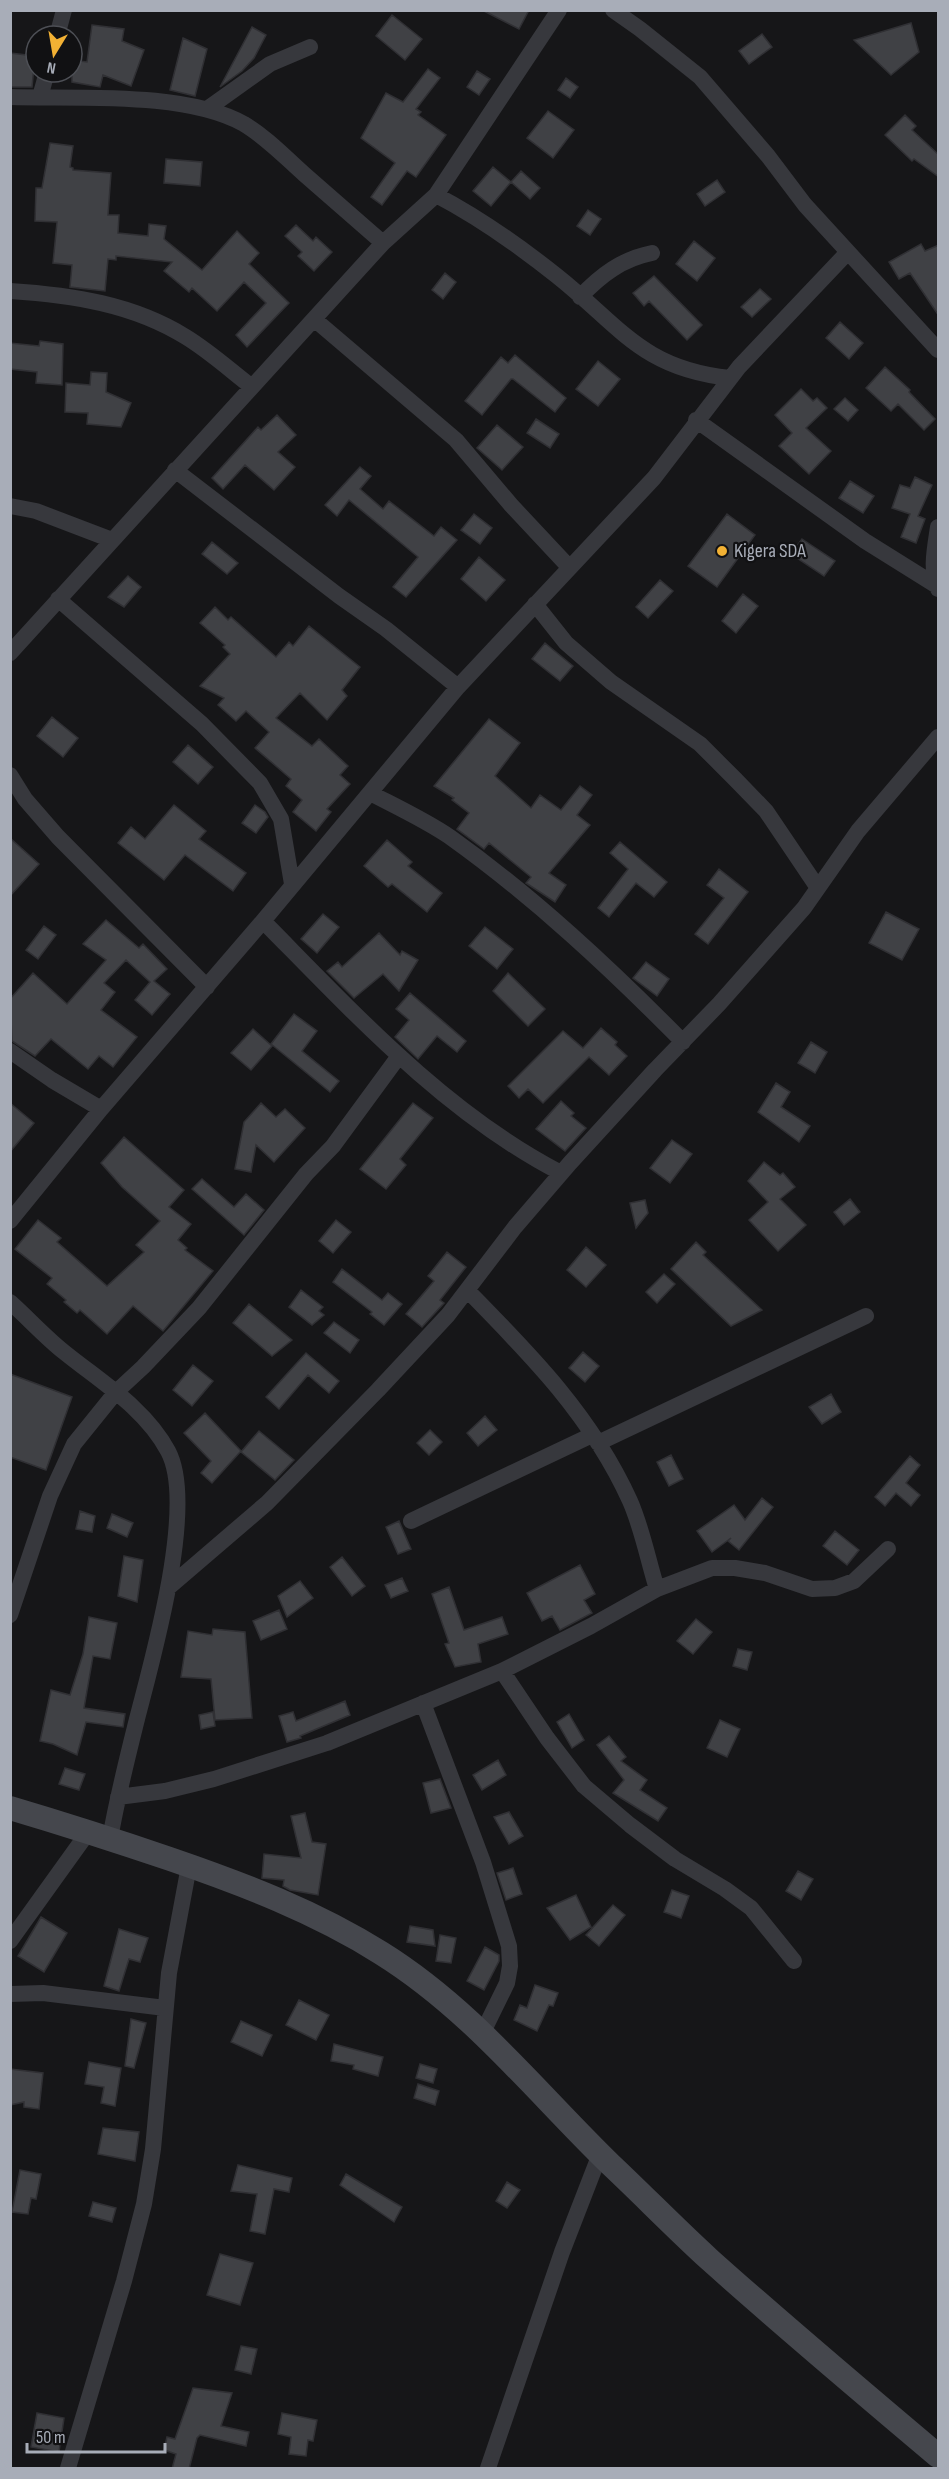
<svg xmlns="http://www.w3.org/2000/svg" width="949" height="2479" font-family="'Sofia Sans Condensed',sans-serif">
<style>
.building{fill:#404145;stroke:#303034;stroke-width:1.5}
.lines{fill:none;stroke-linecap:round;stroke-linejoin:round}
.street{stroke:#37383d;stroke-width:16}
.secondary{stroke:#45474d;stroke-width:24}
.poi-dot{fill:#f2b134;stroke:#111113;stroke-width:2}
.labels{text-anchor:middle;dominant-baseline:central;stroke-width:4.5;stroke-linejoin:round;paint-order:stroke}
.poi-label{font-size:20px;fill:#a8adb8;stroke:#111113;text-anchor:start}
</style>
<rect width="100%" height="100%" fill="#161618"/>
<!-- building -->
<path class="building" d="M482 10H529L519 29Z
M392 15 422 39 405 60 376 36Z
M911 23 919 52 891 75 854 40Z
M92 25 124 29 122 41 144 50 131 86 103 75 100 87 72 82V60L87 62Z
M252 27 266 35 254 58 242 71 220 87Z
M762 34 772 47 749 64 739 51Z
M183 38 207 49 195 96 170 90Z
M10 53 35 56 32 87H10Z
M428 69 440 78 416 109 421 112 418 115 446 135 416 177 407 171 382 205 371 197 395 163 361 138 386 93 403 102Z
M477 71 490 79 479 95 467 87Z
M566 78 578 87 570 98 558 90Z
M548 111 574 130 553 158 527 138Z
M905 115 916 126 912 130 939 155V177L914 159 912 161 885 135Z
M50 143 73 146 70 167 73 168V170L111 173 108 215H119L118 233 148 236 149 224 166 226 164 239 202 270 237 231 259 253 249 264 289 303 247 347 236 335 266 303 244 282 217 311 192 288 189 292 164 271 172 262 116 256V260L108 259 105 291 70 287 72 265 53 263 57 222 35 221 36 188H42Z
M166 159 202 162 200 186 164 183Z
M493 167 511 182 491 206 473 191Z
M521 171 540 188 530 199 511 182Z
M717 180 725 192 705 206 697 194Z
M588 210 601 219 590 235 577 226Z
M296 225 313 241 316 237 332 252 314 271 298 256 302 252 285 236Z
M694 241 715 258 697 281 676 264Z
M921 244 925 251 939 245V316L910 273 899 279 889 262Z
M445 273 456 282 443 299 432 290Z
M654 276 702 325 687 340 649 301 644 306 633 293Z
M760 289 771 299 752 317 741 307Z
M840 322 863 343 849 359 826 338Z
M40 341 63 344 62 385 36 383 37 372 10 369V343L39 346Z
M515 355 566 398 555 412 513 379H511L482 415 465 401 501 357 508 363Z
M598 361 620 379 598 406 576 389Z
M885 367 910 390 909 392 935 419 924 430 898 404 891 411 866 388Z
M91 372 107 373 106 392 131 403 121 427 87 424 88 413 65 412 66 383 90 385Z
M801 389 813 401 817 398 827 408 806 428 831 451 809 474 779 446 792 433 775 415Z
M845 398 858 410 848 421 834 409Z
M277 415 296 435 278 452 295 467 274 490 245 465 223 489 212 478 258 427 261 430Z
M536 419 559 434 550 448 527 433Z
M497 425 523 447 502 470 477 448Z
M360 467 371 476 360 489 383 509 389 501 434 536 441 527 457 540 406 597 393 587 418 557 349 500 337 516 325 505Z
M915 477 932 485 918 516 925 519 916 543 901 537 910 514 892 508 900 485 910 488Z
M850 481 874 496 863 513 839 498Z
M474 514 492 528 480 544 461 530Z
M727 514 755 535 717 587 688 566Z
M802 539 835 561 824 576 791 554Z
M212 542 238 563 227 574 202 554Z
M479 557 505 580 486 601 461 579Z
M128 576 141 587 124 607 108 597Z
M660 580 673 591 648 618 636 607Z
M743 594 758 606 736 633 722 621Z
M215 607 228 620 231 617 276 657 289 642 293 646 309 626 360 667 342 690 347 696 327 720 300 693 276 718 312 746 319 739 348 766 340 775 350 784 327 809 331 812 316 831 293 812 302 800 286 786 291 779 255 748 269 732 246 711 236 721 218 705 224 698 200 686 230 654 223 647 225 645 200 623Z
M545 643 573 666 560 681 532 659Z
M52 717 78 738 63 757 37 736Z
M489 719 520 743 495 776 531 808 540 795 561 810 580 786 592 795 577 815 590 825 549 873 566 885 555 902 526 883 531 877 489 843 484 849 457 829 469 813 452 800 454 798 434 786Z
M188 745 213 767 198 784 173 762Z
M174 805 206 831 199 839 246 873 233 891 185 855 164 880 118 843 131 827 145 839Z
M255 805 265 812 268 817 256 833 242 823Z
M10 838 39 864 10 896Z
M387 840 412 862 408 866 442 893 427 912 392 884 388 887 364 866Z
M620 842 667 882 654 897 636 883 609 917 598 908 628 869 610 853Z
M719 869 748 892 708 944 695 934 724 898 707 885Z
M886 912 919 929 902 960 869 943Z
M323 914 339 927 317 953 301 939Z
M106 920 139 948 143 944 167 969 154 981 170 994 152 1015 135 1000 150 982 126 960 104 983 115 992 101 1010 137 1037 113 1067 99 1056 88 1069 51 1039 35 1056 12 1041 10 999 33 973 67 1004 106 960 83 944Z
M44 926 56 935 38 959 26 950Z
M485 927 513 949 497 969 469 946Z
M379 933 400 955 402 951 418 960 399 991 383 974 354 998 327 971 338 962 342 967Z
M646 962 669 979 657 996 633 978Z
M508 973 545 1009 528 1026 493 991Z
M410 993 466 1041 457 1052 437 1036 418 1059 395 1037 409 1020 396 1009Z
M294 1014 317 1031 302 1051 339 1081 330 1092 271 1044Z
M601 1028 617 1042 615 1045 627 1056 609 1075 589 1057 543 1103 528 1089 519 1098 508 1086 563 1031 583 1048Z
M253 1029 272 1046 251 1070 231 1053Z
M811 1042 827 1052 815 1073 798 1063Z
M776 1083 790 1092 781 1107 810 1126 799 1142 758 1112Z
M561 1101 574 1113 571 1116 586 1128 565 1151 536 1129Z
M10 1103 34 1123 10 1152Z
M261 1103 276 1117 285 1109 305 1128 274 1162 256 1145 251 1172 235 1169 244 1122Z
M413 1103 433 1118 400 1159 406 1165 386 1189 360 1169Z
M124 1137 184 1190 169 1207 191 1224 178 1240 187 1248 185 1250 213 1271 163 1331 133 1306 107 1334 80 1310 77 1313 64 1302 66 1300 47 1284 52 1278 15 1249 38 1220 61 1238 57 1242 107 1286 144 1252 136 1245 160 1221 122 1187 101 1163Z
M672 1140 692 1154 670 1183 650 1168Z
M764 1162 780 1175 783 1173 795 1187 780 1199 806 1225 778 1251 749 1220 768 1202 748 1181Z
M202 1179 234 1207 246 1194 264 1210 244 1235 192 1189Z
M850 1199 860 1212 844 1225 834 1212Z
M645 1200 648 1213 636 1228 630 1203Z
M336 1220 351 1232 333 1253 319 1241Z
M696 1242 706 1252 703 1255 762 1310 731 1326 671 1269Z
M586 1247 606 1265 586 1287 567 1270Z
M447 1252 466 1267 440 1300 444 1303 422 1327 406 1314 434 1281 428 1276Z
M342 1269 382 1300 388 1293 402 1304 384 1325 370 1314 372 1312 333 1282Z
M664 1274 675 1284 657 1303 646 1292Z
M301 1290 323 1307 319 1311 324 1315 312 1325 289 1307Z
M249 1304 292 1340 272 1356 233 1323Z
M334 1322 359 1340 350 1353 324 1333Z
M583 1352 599 1366 585 1382 569 1368Z
M306 1353 339 1381 329 1393 308 1375 279 1409 266 1397Z
M193 1365 213 1381 192 1406 173 1390Z
M10 1374 72 1397 46 1470 10 1457Z
M831 1394 841 1412 822 1424 809 1407Z
M205 1413 241 1451 212 1483 201 1473 211 1461 184 1433Z
M485 1416 497 1430 478 1446 467 1433Z
M430 1430 442 1442 429 1455 417 1443Z
M259 1431 294 1460 275 1480 241 1452Z
M671 1455 683 1479 669 1486 657 1462Z
M910 1456 920 1465 906 1483 920 1495 911 1506 896 1493 885 1506 875 1497Z
M762 1498 773 1507 739 1550 728 1541 731 1538 712 1552 697 1531 734 1505 745 1520Z
M80 1511 95 1516 92 1532 76 1529Z
M112 1514 133 1523 127 1537 107 1528Z
M399 1521 411 1549 398 1554 386 1527Z
M835 1531 859 1550 847 1565 823 1546Z
M124 1556 143 1560 137 1602 118 1596Z
M342 1557 365 1586 352 1596 330 1567Z
M580 1565 595 1594 584 1600 592 1613 560 1630 552 1616 542 1621 527 1593Z
M402 1578 408 1591 391 1598 385 1585Z
M300 1581 313 1598 287 1617 278 1596Z
M449 1587 464 1630 502 1617 508 1634 478 1644 481 1662 455 1667 445 1644 449 1643 432 1594Z
M279 1610 287 1629 261 1640 253 1621Z
M89 1617 117 1623 110 1659 93 1656 84 1708 125 1714 123 1727 86 1722 77 1755 53 1744 40 1741 51 1690 70 1695 83 1654Z
M696 1619 712 1632 693 1654 677 1641Z
M213 1629 245 1632 252 1718 215 1720 211 1679 181 1677 188 1631 212 1635Z
M738 1649 752 1652 747 1670 733 1666Z
M345 1701 350 1715 300 1736 301 1738 287 1742 279 1716 293 1712 296 1721Z
M213 1712 215 1726 201 1729 199 1715Z
M569 1714 584 1740 572 1748 557 1722Z
M720 1720 740 1729 727 1757 707 1748Z
M609 1736 626 1757 621 1761 647 1780 640 1790 667 1808 658 1821 613 1793 624 1780 597 1745Z
M498 1760 506 1775 482 1790 473 1775Z
M65 1768 85 1774 79 1790 59 1784Z
M440 1779 451 1808 431 1813 423 1783Z
M509 1812 523 1836 509 1844 494 1817Z
M305 1813 312 1842 326 1844 318 1895 290 1890 283 1886 284 1880 262 1878 264 1854 301 1858 291 1816Z
M513 1868 522 1894 506 1900 497 1873Z
M798 1871 813 1879 801 1900 786 1891Z
M672 1890 689 1896 681 1918 664 1912Z
M576 1895 591 1927 570 1940 547 1908Z
M613 1905 625 1915 599 1946 586 1935Z
M41 1917 67 1933 44 1972 18 1956Z
M410 1926 433 1930 435 1946 407 1942Z
M119 1929 148 1938 140 1962 129 1959 119 1991 104 1986Z
M440 1935 456 1938 451 1963 436 1961Z
M485 1947 499 1955V1961L484 1990 467 1981Z
M535 1985 558 1993 553 2006 549 2005 537 2031 514 2020 520 2005 527 2008Z
M299 2000 329 2015 316 2040 286 2025Z
M131 2019 146 2023 134 2068 125 2066Z
M241 2021 272 2035 262 2056 231 2042Z
M334 2044 383 2057 378 2076 353 2069 354 2065 331 2061Z
M89 2062 121 2068 115 2106 101 2103 104 2087 85 2084Z
M420 2064 437 2069 433 2083 416 2078Z
M10 2069 43 2073 39 2109 24 2107V2102L10 2105Z
M418 2084 439 2091 435 2105 414 2098Z
M103 2128 139 2132 135 2161 98 2154Z
M238 2165 292 2178 289 2192 274 2189 265 2234 250 2231 257 2194 231 2191Z
M20 2170 41 2174 36 2199 31 2198 28 2214 12 2212Z
M346 2174 402 2207 394 2222 340 2185Z
M507 2182 520 2190 507 2208 496 2201Z
M93 2202 116 2208 112 2222 89 2216Z
M220 2254 253 2263 240 2305 207 2295Z
M241 2346 257 2349 251 2374 235 2370Z
M193 2388 232 2393 221 2426 249 2432 246 2446 200 2435 197 2438 189 2469H172L176 2454 164 2450 167 2437 175 2439Z
M37 2413 64 2418 59 2452 31 2447Z
M282 2413 317 2420 313 2441 308 2440 306 2456 289 2454 291 2437 278 2434Z"/>
<g class="lines">
<!-- street -->
<path class="street" d="M613 10 640 29 700 77 768 156 805 205 938 350
M57 36 64 10
M10 97C78 99 185 91 244 124 266 137 285 157 304 174 330 197 357 220 383 243
M40 97 47 72
M207 109 270 64 310 47
M436 195C480 218 518 245 557 276 620 326 642 369 730 378
M10 291C72 295 133 304 186 337 209 351 230 370 252 387
M580 297C601 275 622 259 652 253
M314 319 456 440 511 505 569 567
M696 420 865 541 937 586
M175 470 339 596 386 629 458 687
M10 506 36 511 112 540
M938 527C935 548 930 569 938 589
M58 599 202 724 260 783 281 819 292 884
M535 604 566 643 611 682 700 744 735 779 766 811 818 888
M10 653 383 243 436 195 559 10
M10 775 25 799 58 837 207 987
M370 793C397 807 425 820 450 837 534 897 610 968 683 1042
M263 921C354 1013 445 1113 561 1173
M10 1051 52 1080 101 1109
M10 1221 101 1109 263 921 458 687 654 478 739 367 848 252
M468 1291C531 1355 592 1417 630 1501 642 1528 648 1560 657 1589
M10 1302C28 1318 45 1337 64 1352 101 1382 145 1408 168 1451 197 1505 152 1660 137 1719 127 1759 117 1798 110 1839
M598 1443 866 1316
M411 1521 592 1435
M168 1588 267 1503 378 1390 448 1315 515 1227 570 1163 655 1070 719 1004 804 908 858 831 938 737
M10 1615 50 1496 74 1444 116 1392 143 1367 199 1308 306 1174 333 1146 399 1056
M502 1671 547 1738 584 1786 630 1825 675 1859 725 1889 751 1908 794 1961
M423 1703 483 1862 509 1946 510 1966 507 1983 483 2032
M118 1797 165 1791 214 1779 327 1743 502 1671 591 1626 657 1589 712 1568H735L765 1573 812 1589 835 1588 854 1581 888 1549
M10 1941 89 1831
M10 1994 43 1993 165 2008
M68 2468 124 2281 144 2204 153 2149 169 1973 189 1866
M488 2468 562 2252 600 2154"/>
<!-- secondary -->
<path class="secondary" d="M10 1808C64 1824 117 1841 170 1859 243 1884 316 1912 381 1953 471 2009 535 2091 610 2164 644 2196 676 2229 710 2260 785 2327 862 2392 938 2456"/>
</g>
<!-- markers -->
<circle class="poi-dot" cx="722" cy="551" r="6"/>
<g class="labels">
<!-- poi labels -->
<g class="poi-label">
<text x="734" y="551">Kigera SDA</text>
</g>
</g>
<!-- border -->
<rect width="949" height="2479" fill="none" stroke="#a8adb8" stroke-width="24"/>
<!-- north arrow -->
<g transform="translate(54 54) rotate(191)"><circle r="28" fill="#111113" stroke="#4d4f55" stroke-width="1.5"/>
<path d="M0-4.5L10 22L0 15L-10 22Z" fill="#f2b134"/>
<text y="-9" font-size="16" font-weight="bold" text-anchor="middle" fill="#a8adb8">N</text>
</g>
<!-- scale -->
<path d="M27 2443v9h138v-9" fill="none" stroke="#a8adb8" stroke-width="3"/>
<text x="36" y="2443" font-size="18" fill="#a8adb8" stroke="#111113" stroke-width="4.5" paint-order="stroke">50 m</text>
</svg>
